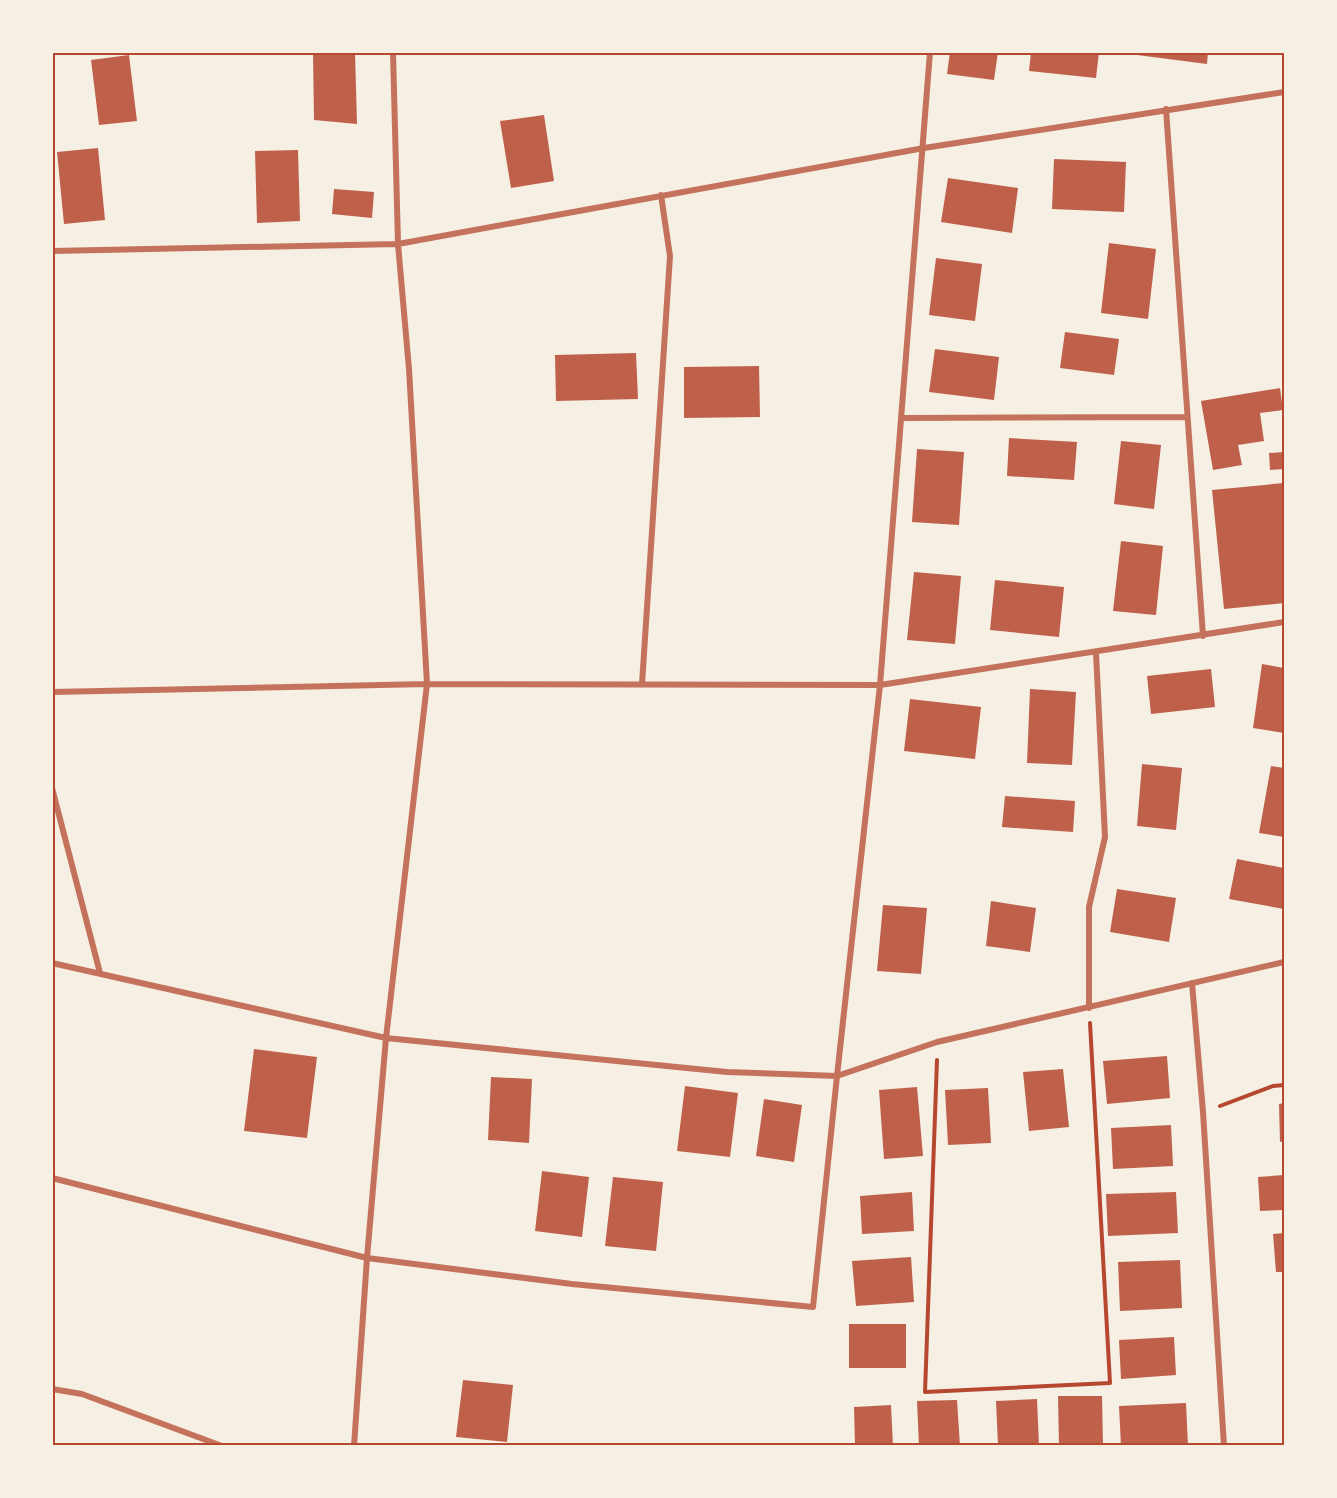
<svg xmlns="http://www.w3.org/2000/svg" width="1337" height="1498" font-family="'Open Sans',sans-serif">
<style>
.building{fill:#bf614a}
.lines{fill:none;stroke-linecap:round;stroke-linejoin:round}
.path{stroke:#b5482f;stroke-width:4}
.minor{stroke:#c5725c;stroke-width:6}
.neatline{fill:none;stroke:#b5482f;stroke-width:2}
</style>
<rect width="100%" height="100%" fill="#f6efe4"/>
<!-- building -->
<path class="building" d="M355 52 357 124 314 120 313 53Z
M950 52H998L994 80 947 74Z
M1031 52H1099L1096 78 1029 71Z
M1137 52H1208L1207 64 1137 55Z
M129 55 137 121 99 125 91 60Z
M544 115 554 181 511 188 500 121Z
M98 148 105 220 64 224 57 152Z
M298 150 300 221 257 223 255 151Z
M1054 159 1126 162 1124 212 1052 209Z
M948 178 1018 188 1012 233 941 222Z
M334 189 374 192 372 218 332 214Z
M1109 243 1156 249 1148 319 1101 313Z
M936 258 982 264 975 321 929 315Z
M1065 332 1119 339 1114 375 1060 368Z
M935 349 999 357 994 400 929 392Z
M636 353 638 399 556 401 555 355Z
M759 366 760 417 684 418V367Z
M1280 388 1283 410 1260 413 1264 441 1238 445 1242 465 1213 470 1201 401Z
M1009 438 1077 442 1074 480 1007 476Z
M1121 441 1161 445 1154 509 1114 504Z
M917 449 964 452 959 525 912 522Z
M1284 452V469L1270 470 1269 453Z
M1284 483V603L1224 609 1212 490Z
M1121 541 1163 546 1156 615 1113 611Z
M914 572 961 576 955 644 907 640Z
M995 580 1064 587 1059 637 990 630Z
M1262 664 1284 668V733L1253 728Z
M1211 669 1215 707 1151 714 1147 676Z
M1030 689 1076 692 1072 765 1027 763Z
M910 699 981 707 975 759 904 751Z
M1142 764 1182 768 1176 830 1137 826Z
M1271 766 1284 768V837L1259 833Z
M1005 796 1075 801 1073 832 1002 827Z
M1237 859 1284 868V909L1229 899Z
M1117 889 1176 898 1169 942 1110 932Z
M991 901 1036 908 1030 952 986 946Z
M883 905 927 908 921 974 877 971Z
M254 1049 317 1057 307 1138 244 1131Z
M1167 1056 1170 1098 1107 1104 1103 1061Z
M1063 1069 1069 1127 1029 1131 1023 1072Z
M491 1077 532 1079 529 1143 488 1140Z
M685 1086 738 1093 730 1157 677 1151Z
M917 1087 923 1156 884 1159 879 1090Z
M988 1088 991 1143 948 1145 945 1090Z
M764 1099 802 1105 794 1162 756 1156Z
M1284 1103V1141L1280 1142 1279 1104Z
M1171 1125 1173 1166 1113 1169 1111 1128Z
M542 1171 589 1177 582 1237 535 1231Z
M1284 1175V1210L1260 1211 1258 1177Z
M613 1177 663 1182 656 1251 605 1246Z
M912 1192 914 1231 862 1234 860 1196Z
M1176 1192 1178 1233 1108 1236 1106 1194Z
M1284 1233V1272H1276L1273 1234Z
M911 1257 914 1302 856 1306 852 1261Z
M1180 1260 1182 1308 1120 1311 1118 1262Z
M849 1324H906V1368H849Z
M1174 1337 1176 1375 1121 1379 1119 1340Z
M463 1380 513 1385 507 1442 456 1437Z
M1058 1396H1102L1103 1446H1059Z
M1037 1399 1039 1446H998L996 1401Z
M957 1400 960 1446H919L917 1401Z
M1186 1403 1188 1446H1121L1119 1406Z
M891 1405 893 1446H855L854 1407Z"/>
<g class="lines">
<!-- path -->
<path class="path" d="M937 1060 925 1392 1110 1383 1090 1023
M1220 1106 1273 1086 1284 1085"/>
<!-- minor -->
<path class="minor" d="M1166 109 1203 636
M52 251 398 244 924 148 1284 92
M902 418 1187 417
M642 684 670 256 661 195
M52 692 427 684 880 685 1284 622
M52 788 100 973
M52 963 386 1038 727 1072 837 1076 937 1042 1284 962
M1192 983 1203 1112 1224 1446
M1089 1008V907L1105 837 1096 653
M52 1178 367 1258 572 1284 813 1307 837 1076 880 685 930 52
M52 1389 82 1394 222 1446
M354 1446 367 1258 386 1038 427 684 409 369 398 244 393 52"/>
</g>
<!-- border -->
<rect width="1337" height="1498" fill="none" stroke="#f6efe4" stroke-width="108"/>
<rect x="54" y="54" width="1229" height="1390" class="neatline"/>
</svg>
